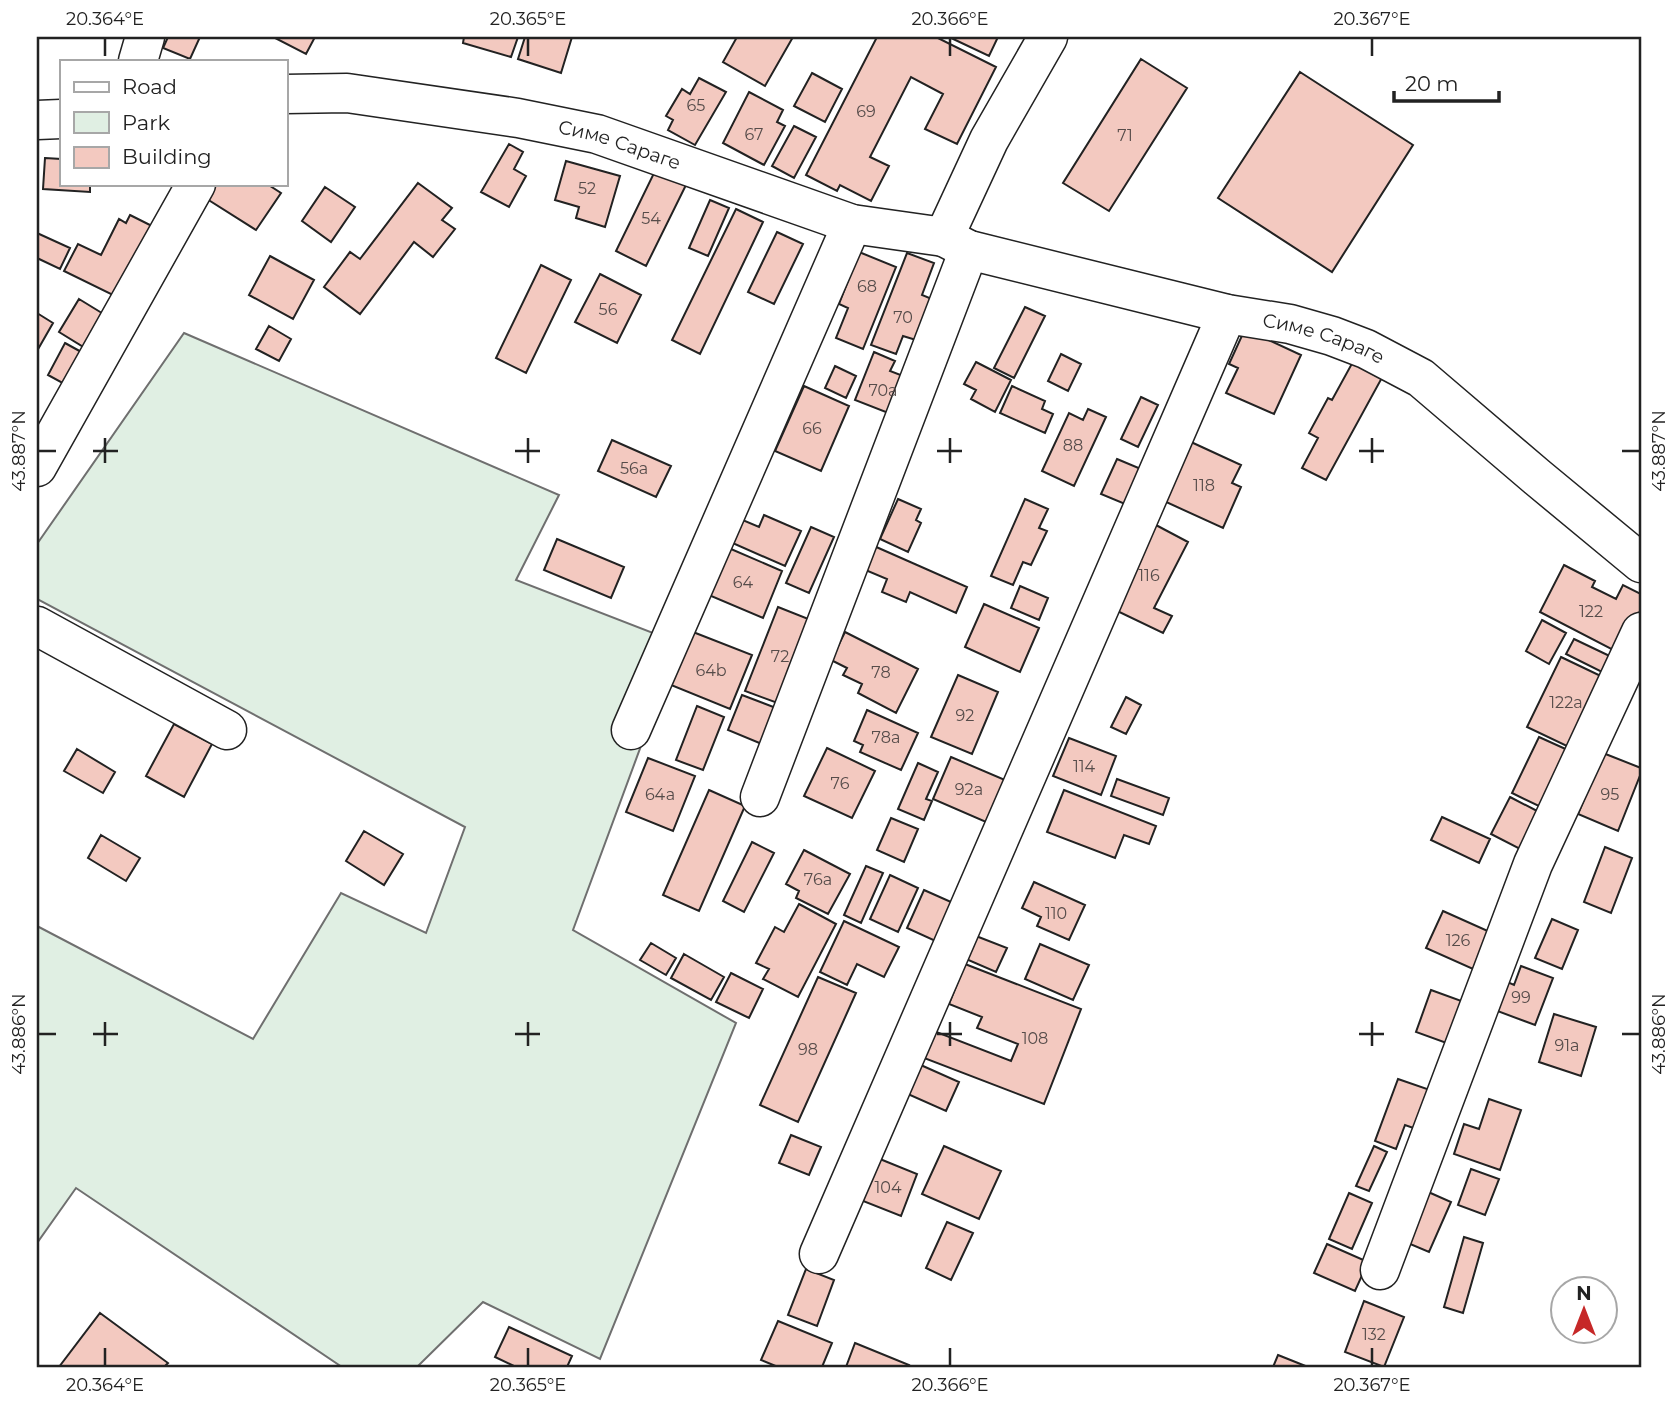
<svg xmlns="http://www.w3.org/2000/svg" width="1678" height="1404" font-family="Montserrat,sans-serif">
<style>
.green{fill:#e0efe3;stroke:#6f6f6f;stroke-width:2}
.building{fill:#f3c9c0;stroke:#222;stroke-width:2}
.lines{fill:none;stroke-linecap:round;stroke-linejoin:round}
.minor-casing{stroke:#222;stroke-width:41}
.minor{stroke:#fff;stroke-width:38}
.ticks{fill:none;stroke:#222;stroke-width:2.5}
.labels{text-anchor:middle;dominant-baseline:central;stroke-width:5;stroke-linejoin:round;paint-order:stroke}
.number-label{font-size:16px;fill:#564c4a}
.street-label{font-size:19px;fill:#222;stroke:#fff}
.neatline{fill:none;stroke:#222;stroke-width:2.5}
.ticks-label{font-size:18px;text-anchor:middle;fill:#222}
</style>
<rect width="100%" height="100%" fill="#fff"/>
<!-- green -->
<path class="green" d="M184 333 559 495 516 580 679 643 573 930 736 1023 600 1359 483 1302 417 1367H342L76 1188 37 1243V926L253 1039 341 893 426 933 465 827 37 599V544Z"/>
<!-- building -->
<path class="building" d="M168 37H200L190 59 163 48Z
M276 37H315L306 54 275 38Z
M464 37H518L511 57 463 43Z
M525 37H572L561 73 518 59Z
M737 37H793L765 86 723 62Z
M877 37H936L996 67 957 144 925 129 943 94 911 77 870 157 889 166 871 201 840 185 837 191 806 175Z
M949 37H998L989 56Z
M1141 59 1187 88 1109 211 1063 183Z
M1300 72 1413 145 1332 272 1218 198Z
M812 73 842 89 825 122 794 106Z
M699 78 726 92 695 145 668 130 673 120 666 116 682 89 690 94Z
M749 92 783 110 777 122 785 126 764 165 723 143Z
M794 126 816 137 794 178 772 166Z
M509 144 523 152 514 169 526 176 509 207 481 192Z
M45 158 61 159V184H90V192L43 189Z
M566 161 620 176 605 227 576 218 579 207 555 200Z
M655 171 686 185 646 266 616 251Z
M418 183 452 208 442 220 455 229 433 257 414 242 360 314 324 287 350 252 360 259Z
M217 184H267L281 193 256 230 207 199Z
M325 187 355 207 331 242 302 221Z
M710 200 729 208 708 256 689 248Z
M736 209 763 222 700 354 672 340Z
M130 215 154 227 119 298 64 271 78 244 101 255 119 219 126 223Z
M777 232 803 244 774 304 748 292Z
M37 233 70 248 60 269 37 258Z
M859 252 896 267 863 349 836 338 848 308 839 304Z
M907 253 934 263 922 295 932 299 916 340 903 336 896 354 871 345Z
M270 256 314 280 293 319 249 295Z
M541 265 571 280 526 373 496 358Z
M600 274 641 295 617 343 575 322Z
M79 299 110 318 90 351 59 332Z
M1025 307 1045 316 1014 378 994 368Z
M37 313 53 323 37 351Z
M269 326 291 339 279 361 256 349Z
M1245 329 1301 355 1274 414 1226 393 1238 368 1229 364Z
M65 343 85 354 68 386 48 375Z
M874 352 895 361 890 371 911 379 896 416 855 400Z
M1061 354 1081 364 1068 391 1048 381Z
M1355 358 1384 374 1326 480 1302 468 1318 438 1309 433 1328 398 1332 400Z
M976 362 1011 380 995 412 971 399 976 390 964 384Z
M835 366 856 376 846 398 825 388Z
M804 386 849 406 821 471 775 451Z
M1012 386 1045 401 1042 409 1053 414 1045 433 1000 413Z
M1141 397 1158 405 1138 447 1121 439Z
M1088 409 1106 417 1074 486 1042 471 1069 413 1083 420Z
M612 440 671 466 656 497 598 471Z
M1191 442 1241 465 1232 483 1241 487 1223 528 1164 501Z
M1117 459 1141 469 1125 504 1101 494Z
M898 499 921 509 916 520 921 523 908 552 880 539Z
M1025 499 1048 509 1039 528 1047 531 1031 565 1023 562 1013 585 991 576Z
M764 515 801 531 785 566 728 541 738 518 759 527Z
M1154 524 1188 542 1154 608 1172 616 1163 633 1111 608Z
M811 527 834 537 809 593 786 583Z
M557 539 624 567 611 598 544 570Z
M724 546 782 571 763 618 704 593Z
M874 546 967 587 956 613 910 592 906 602 882 592 887 579 863 569Z
M1564 565 1595 581 1592 587 1616 599 1623 585 1641 594V609L1619 653 1540 612Z
M1020 586 1048 598 1039 620 1011 608Z
M984 604 1039 628 1020 672 965 647Z
M778 607 816 622 783 705 745 691Z
M1542 620 1566 633 1549 664 1526 651Z
M693 632 752 655 730 709 671 685Z
M845 632 918 669 896 713 858 693 862 684 843 675 847 668 831 660Z
M1574 639 1616 659 1608 675 1566 654Z
M1561 657 1605 678 1571 748 1527 727Z
M958 675 998 692 972 754 931 737Z
M742 695 784 711 769 747 728 730Z
M1126 697 1141 705 1126 734 1111 727Z
M697 706 724 717 703 770 676 760Z
M867 710 918 733 901 770 860 752 863 745 854 741Z
M174 724 212 744 184 797 146 776Z
M1539 737 1570 751 1543 808 1512 793Z
M1069 738 1116 756 1101 795 1053 776Z
M827 748 875 771 852 818 804 796Z
M77 749 115 772 103 793 64 771Z
M1603 753 1641 768V773L1618 831 1578 814Z
M951 757 1005 780 986 822 933 799Z
M648 758 695 776 673 831 626 812Z
M918 763 938 772 926 799 932 801 924 820 898 809Z
M1117 779 1169 798 1163 815 1111 796Z
M709 790 745 806 699 911 663 895Z
M1064 790 1156 826 1149 844 1124 835 1115 858 1047 832Z
M1510 797 1541 813 1522 850 1491 834Z
M1442 817 1490 839 1479 863 1431 840Z
M891 818 918 829 904 862 877 850Z
M364 831 403 854 384 885 346 861Z
M101 835 140 858 126 881 88 858Z
M752 842 774 853 744 912 723 901Z
M1605 847 1632 858 1611 913 1584 902Z
M804 850 850 874 828 914 796 898 799 891 786 884Z
M866 866 883 873 861 923 844 915Z
M890 875 918 888 898 932 870 919Z
M1034 882 1085 905 1069 940 1037 926 1041 917 1022 908Z
M924 890 960 906 942 944 907 928Z
M799 904 836 924 798 997 763 979 769 969 756 963 775 927 784 932Z
M1443 911 1490 932 1473 969 1426 948Z
M1552 919 1578 930 1562 969 1535 958Z
M844 921 899 947 884 977 857 964 847 985 820 972Z
M976 936 1007 948 996 972 966 959Z
M651 943 676 958 666 975 640 960Z
M1040 944 1089 965 1073 1000 1025 979Z
M684 954 724 977 711 1000 671 978Z
M965 964 1081 1009 1044 1104 924 1058 934 1031 1011 1061 1018 1044 977 1028 982 1017 949 1004Z
M1521 966 1553 978 1535 1025 1492 1009 1503 980 1514 985Z
M731 973 763 989 749 1018 716 1002Z
M818 977 856 993 798 1122 760 1105Z
M1431 990 1467 1003 1452 1045 1416 1032Z
M1554 1014 1596 1027 1581 1076 1539 1062Z
M914 1062 959 1082 946 1111 901 1091Z
M1398 1079 1433 1091 1419 1130 1405 1125 1396 1149 1375 1141Z
M1489 1099 1521 1110 1500 1170 1454 1154 1464 1124 1479 1129Z
M791 1135 821 1147 809 1175 779 1163Z
M944 1146 1001 1171 979 1219 922 1194Z
M1374 1146 1387 1152 1369 1191 1356 1186Z
M875 1157 917 1174 901 1216 858 1199Z
M1471 1169 1499 1179 1485 1215 1458 1205Z
M1426 1191 1451 1202 1429 1252 1403 1241Z
M1349 1193 1372 1203 1352 1249 1329 1239Z
M947 1222 973 1233 951 1280 926 1268Z
M1464 1237 1483 1243 1463 1313 1444 1307Z
M1327 1244 1368 1262 1355 1291 1314 1273Z
M806 1269 834 1280 817 1326 788 1315Z
M1364 1301 1404 1317 1384 1367 1345 1352Z
M100 1313 168 1363 164 1367H59Z
M778 1321 832 1343 822 1367H778L761 1360Z
M509 1327 572 1356 567 1367H516L495 1357Z
M855 1343 909 1365 908 1367H846Z
M1278 1355 1308 1367H1273Z"/>
<g class="lines">
<!-- minor casing -->
<g class="minor-casing">
<g id="minor">
<path d="M138 61 145 37"/>
<path id="s1" d="M285 94 347 93 518 118 597 134 852 224 944 237 989 140 1048 37"/>
<path d="M37 120 61 119"/>
<path id="s2" d="M944 237 969 250 1227 314 1290 324 1332 336 1366 349 1421 378 1537 477 1641 563"/>
<path d="M37 467 196 184"/>
<path d="M37 626 227 730"/>
<path d="M631 730 852 224"/>
<path d="M760 797 969 250"/>
<path d="M819 1254 1227 314"/>
<path d="M1380 1270 1533 864 1641 632"/>
</g>
</g>
<!-- minor -->
<use href="#minor" class="minor"/>
</g>
<!-- ticks -->
<path class="ticks" d="M105 38V56M528 38V56M950 38V56M1372 38V56M105 438V463M528 438V463M950 438V463M1372 438V463M38 451H56M93 451H118M515 451H540M937 451H962M1359 451H1384M1622 451H1640M105 1022V1046M528 1022V1046M950 1022V1046M1372 1022V1046M38 1034H56M93 1034H118M515 1034H540M937 1034H962M1359 1034H1384M1622 1034H1640M105 1348V1366M528 1348V1366M950 1348V1366M1372 1348V1366"/>
<g class="labels">
<!-- number labels -->
<g class="number-label">
<text x="696" y="105">65</text>
<text x="866" y="111">69</text>
<text x="754" y="134">67</text>
<text x="1125" y="135">71</text>
<text x="587" y="188">52</text>
<text x="651" y="218">54</text>
<text x="867" y="286">68</text>
<text x="608" y="309">56</text>
<text x="903" y="317">70</text>
<text x="883" y="390">70a</text>
<text x="812" y="428">66</text>
<text x="1073" y="445">88</text>
<text x="634" y="468">56a</text>
<text x="1204" y="485">118</text>
<text x="1149" y="575">116</text>
<text x="743" y="582">64</text>
<text x="1591" y="611">122</text>
<text x="780" y="656">72</text>
<text x="711" y="670">64b</text>
<text x="881" y="672">78</text>
<text x="1566" y="702">122a</text>
<text x="965" y="715">92</text>
<text x="886" y="737">78a</text>
<text x="1084" y="766">114</text>
<text x="840" y="783">76</text>
<text x="969" y="789">92a</text>
<text x="660" y="794">64a</text>
<text x="1610" y="794">95</text>
<text x="818" y="879">76a</text>
<text x="1056" y="913">110</text>
<text x="1458" y="940">126</text>
<text x="1521" y="997">99</text>
<text x="1035" y="1038">108</text>
<text x="1567" y="1045">91a</text>
<text x="808" y="1049">98</text>
<text x="888" y="1187">104</text>
<text x="1374" y="1334">132</text>
</g>
<!-- street labels -->
<g class="street-label">
<text stroke="none"><textPath href="#s1" startOffset="340">Симе Сараге</textPath></text>
<text stroke="none"><textPath href="#s2" startOffset="394">Симе Сараге</textPath></text>
</g>
</g>
<!-- border -->
<rect width="1678" height="1404" fill="none" stroke="#ffffff" stroke-width="77"/>
<!-- legend -->
<rect x="60" y="60" width="228" height="126" fill="#ffffff" stroke="#a7a7a7" stroke-width="2"/>
<rect x="74" y="82" width="35" height="10" fill="#ffffff" stroke="#a7a7a7" stroke-width="2"/>
<text x="122" y="94" font-size="21" fill="#222222">Road</text>
<rect x="74" y="112" width="35" height="21" fill="#e0efe3" stroke="#a7a7a7" stroke-width="2"/>
<text x="122" y="130" font-size="21" fill="#222222">Park</text>
<rect x="74" y="147" width="35" height="21" fill="#f3c9c0" stroke="#a7a7a7" stroke-width="2"/>
<text x="122" y="164" font-size="21" fill="#222222">Building</text>
<!-- north arrow -->
<g transform="translate(1584 1310)"><circle r="33" fill="#ffffff" stroke="#a7a7a7" stroke-width="2"/>
<path d="M0-5L12 26L0 18L-12 26Z" fill="#c62828"/>
<text y="-10" font-size="19" font-weight="bold" text-anchor="middle" fill="#222222">N</text>
</g>
<!-- scale -->
<path d="M1394 91v10h105v-10" fill="none" stroke="#222222" stroke-width="3.5"/>
<text x="1405" y="91" font-size="21" fill="#222222" stroke="#ffffff" stroke-width="5" paint-order="stroke">20 m</text>
<rect x="38" y="38" width="1602" height="1328" class="neatline"/>
<g class="ticks-label">
<text x="105" y="25">20.364°E</text>
<text x="528" y="25">20.365°E</text>
<text x="950" y="25">20.366°E</text>
<text x="1372" y="25">20.367°E</text>
<text transform="translate(19 451) rotate(-90)" y="6">43.887°N</text>
<text transform="translate(1659 451) rotate(-90)" y="6">43.887°N</text>
<text transform="translate(19 1034) rotate(-90)" y="6">43.886°N</text>
<text transform="translate(1659 1034) rotate(-90)" y="6">43.886°N</text>
<text x="105" y="1391">20.364°E</text>
<text x="528" y="1391">20.365°E</text>
<text x="950" y="1391">20.366°E</text>
<text x="1372" y="1391">20.367°E</text>
</g>
</svg>
